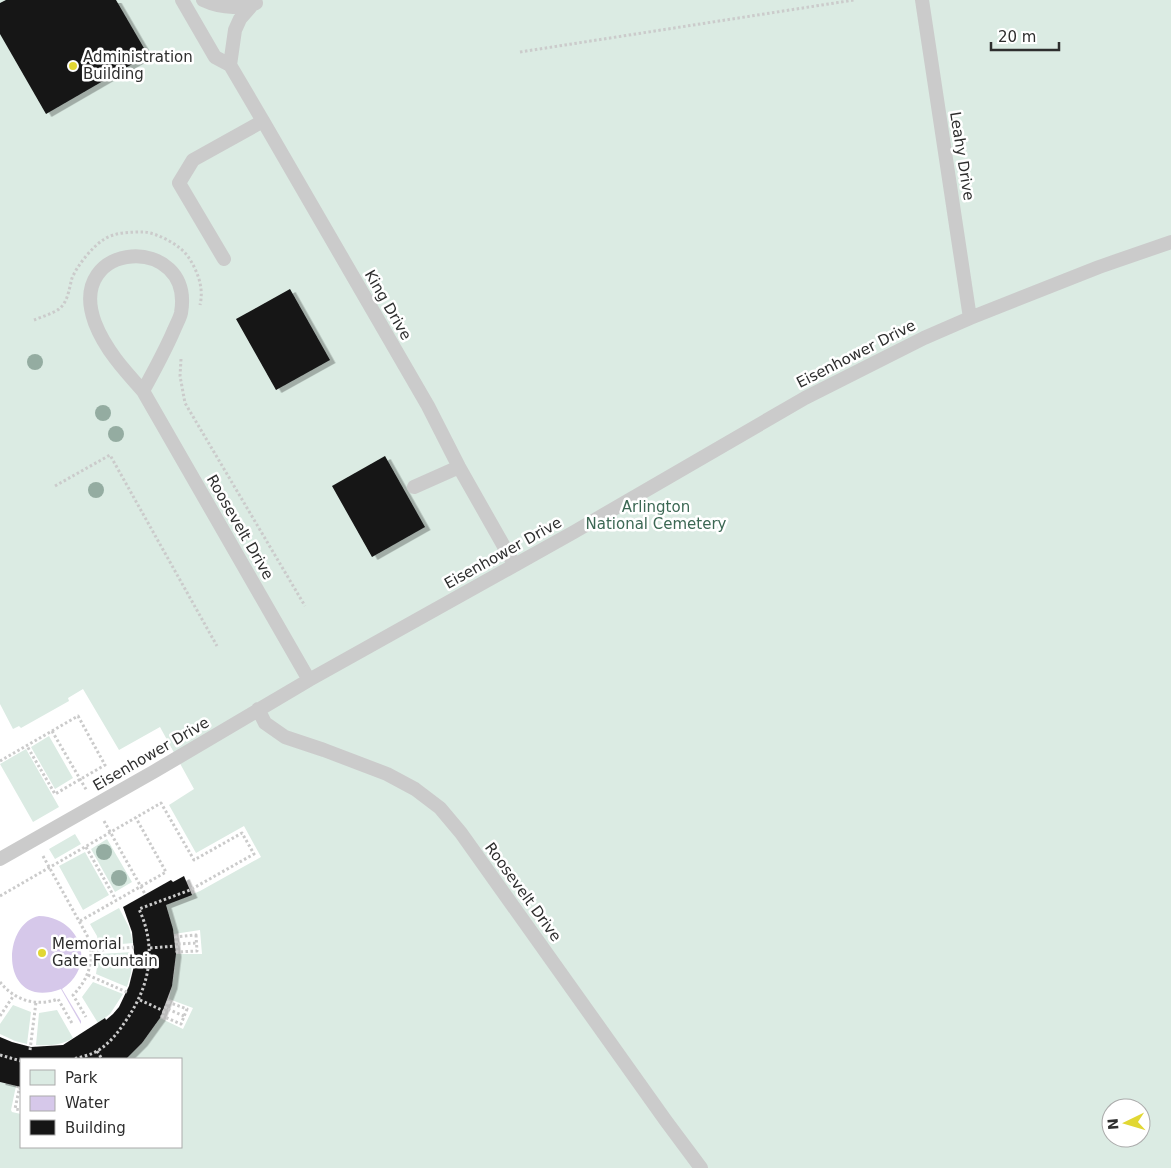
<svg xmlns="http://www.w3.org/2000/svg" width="1171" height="1168" font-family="'DejaVu Sans',sans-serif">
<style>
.green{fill:#dbebe3;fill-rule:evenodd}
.water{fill:#d6c8ea}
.building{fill:#151515;filter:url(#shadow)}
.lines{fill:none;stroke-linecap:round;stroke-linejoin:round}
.path{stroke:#cbcbcb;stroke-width:3;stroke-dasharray:2.5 2.5;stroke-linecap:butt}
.service{stroke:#cbcbcb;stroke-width:14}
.tree{fill:#94aca1}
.poi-dot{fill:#e1d733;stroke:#fff;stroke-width:2}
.labels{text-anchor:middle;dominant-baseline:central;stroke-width:5;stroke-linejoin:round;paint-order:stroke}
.poi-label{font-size:15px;fill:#2e2e2e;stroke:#fff;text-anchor:start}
.street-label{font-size:15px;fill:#2e2e2e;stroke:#fff}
.park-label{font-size:15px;fill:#3c6854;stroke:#fff}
</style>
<defs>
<filter id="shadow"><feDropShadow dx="5.5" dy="3" stdDeviation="0" flood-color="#0004"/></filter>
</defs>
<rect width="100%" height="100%" fill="#fff"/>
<!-- green -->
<path class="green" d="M0 0H1171V1168H0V1082L16 1086 11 1110 12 1112 21 1114V1147H181V1059H126L142 1043 160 1018 183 1029 193 1008 169 999 174 975 176 954H202L200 930 174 934 166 905 200 891 261 857 244 826 196 853 169 805 194 789 160 727 119 750 83 689 68 698 69 701 21 728 19 726 13 729 0 704ZM1111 1108H1141V1138H1111Z
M49 736 73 778 55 789 31 747Z
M26 749 59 807 33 822 0 764Z
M75 834 81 844 55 859 49 849Z
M107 839 132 882 115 892 91 849Z
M85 852 109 895 83 910 59 866Z
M119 908 129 927 133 943 99 946 97 936 90 924Z
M133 952 131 973 127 987 96 974 99 954Z
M93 982 123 994 110 1014 98 1023 82 997Z
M13 1005 31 1012 27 1044 15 1041 0 1034V1024Z
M57 1010 73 1038C62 1045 49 1046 36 1045L39 1013Z"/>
<!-- water -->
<path class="water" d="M39 916C80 917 98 965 62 989L81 1021V1024L61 989C0 1012 0 924 39 916Z"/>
<!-- building -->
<path class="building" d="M6 0H116L148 55 46 114 0 34V3Z
M290 289 330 360 276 390 236 319Z
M385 456 425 527 372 557 332 486Z
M184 876 192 895 166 905 173 929 176 954 172 986 160 1018 142 1043 126 1059H21V1087L0 1082V1037L12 1042 31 1047 63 1045 105 1018 106 1020 113 1014 119 1007 129 986 135 962 132 932 123 907 171 880 173 882Z"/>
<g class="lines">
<!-- path -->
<path class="path" d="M520 52 854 0
M34 320C41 317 52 314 59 309 68 302 69 289 72 278 77 266 92 247 103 240 114 232 131 232 144 232 158 233 182 246 189 258 198 272 204 288 200 305
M181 359 180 376 185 403 305 606
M55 486 110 455 217 646
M52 731 87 791
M0 761 78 716 105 765 55 794 27 746
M104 821 145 894
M86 847 116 900
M43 856 89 939C94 961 89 979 73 995L86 1017
M0 896 161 803 194 860 242 833 254 854 190 890 139 909C157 948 150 985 127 1019 119 1031 111 1042 99 1050 91 1055 81 1057 73 1059
M80 921 166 872 136 818
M196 935 197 951 177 952 176 937Z
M178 944 197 943
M150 948 176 946
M92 951 134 947
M88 975 129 993
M0 982C14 1000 36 1007 58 999L73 1025
M140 1000 164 1011
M168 1002 187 1009 181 1024 162 1016Z
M168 1009 184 1016
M0 1016 14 995
M30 1050 36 1002
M97 1051 102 1059
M0 1055 21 1061
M21 1089 19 1088V1090L15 1109 21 1110"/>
<!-- service -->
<path class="service" d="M182 0 215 57 230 65 263 121 428 406 459 467 514 564
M203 0C220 8 238 9 256 3
M922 0 970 318
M230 65 235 30 240 19 253 4
M224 259 179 183 193 160 263 121
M143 391C154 371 165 351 174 330 176 325 180 318 181 313 195 233 64 239 95 323 105 349 124 370 143 391L309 680
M414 487 459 467
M258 709 265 723 285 737 324 750 387 774 415 789 440 808 461 833 666 1121 701 1168
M0 859 155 771 309 680 574 532 805 398 924 338 970 318 1099 267 1171 242"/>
</g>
<!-- trees -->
<g class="tree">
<circle cx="35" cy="362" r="8"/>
<circle cx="103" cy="413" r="8"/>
<circle cx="116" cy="434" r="8"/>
<circle cx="96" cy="490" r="8"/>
<circle cx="104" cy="852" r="8"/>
<circle cx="119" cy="878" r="8"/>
</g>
<!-- markers -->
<g class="poi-dot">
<circle cx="73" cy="66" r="5"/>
<circle cx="42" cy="953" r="5"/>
</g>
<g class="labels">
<!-- poi labels -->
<g class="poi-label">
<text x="83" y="57">Administration<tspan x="83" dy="17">Building</tspan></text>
<text x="52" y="944">Memorial<tspan x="52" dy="17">Gate Fountain</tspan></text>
</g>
<!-- street labels -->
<g class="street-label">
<text transform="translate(962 156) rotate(81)">Leahy Drive</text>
<text transform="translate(388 305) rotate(60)">King Drive</text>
<text transform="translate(856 354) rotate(-27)">Eisenhower Drive</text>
<text transform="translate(240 527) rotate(60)">Roosevelt Drive</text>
<text transform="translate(503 553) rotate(-29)">Eisenhower Drive</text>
<text transform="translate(151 754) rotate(-30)">Eisenhower Drive</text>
<text transform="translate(523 892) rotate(54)">Roosevelt Drive</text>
</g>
<!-- park labels -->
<g class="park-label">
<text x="656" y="507">Arlington<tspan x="656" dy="17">National Cemetery</tspan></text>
</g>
</g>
<!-- legend -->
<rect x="20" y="1058" width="162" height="90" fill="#ffffff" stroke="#ababab"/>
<rect x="30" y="1070" width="25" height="15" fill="#dbebe3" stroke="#ababab"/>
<text x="65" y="1083" font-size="15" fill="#2e2e2e">Park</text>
<rect x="30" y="1096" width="25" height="15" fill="#d6c8ea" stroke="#ababab"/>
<text x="65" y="1108" font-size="15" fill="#2e2e2e">Water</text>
<rect x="30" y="1120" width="25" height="15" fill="#151515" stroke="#ababab"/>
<text x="65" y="1133" font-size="15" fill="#2e2e2e">Building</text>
<!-- north arrow -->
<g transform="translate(1126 1123) rotate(265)"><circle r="24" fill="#ffffff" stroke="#ababab"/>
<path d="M0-4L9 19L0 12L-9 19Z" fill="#e1d733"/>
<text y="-8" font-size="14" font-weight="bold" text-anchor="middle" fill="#2e2e2e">N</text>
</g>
<!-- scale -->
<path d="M991 42v8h68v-8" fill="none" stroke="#2e2e2e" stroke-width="2.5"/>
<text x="998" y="42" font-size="15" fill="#2e2e2e" stroke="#ffffff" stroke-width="4" paint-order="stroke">20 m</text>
</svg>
